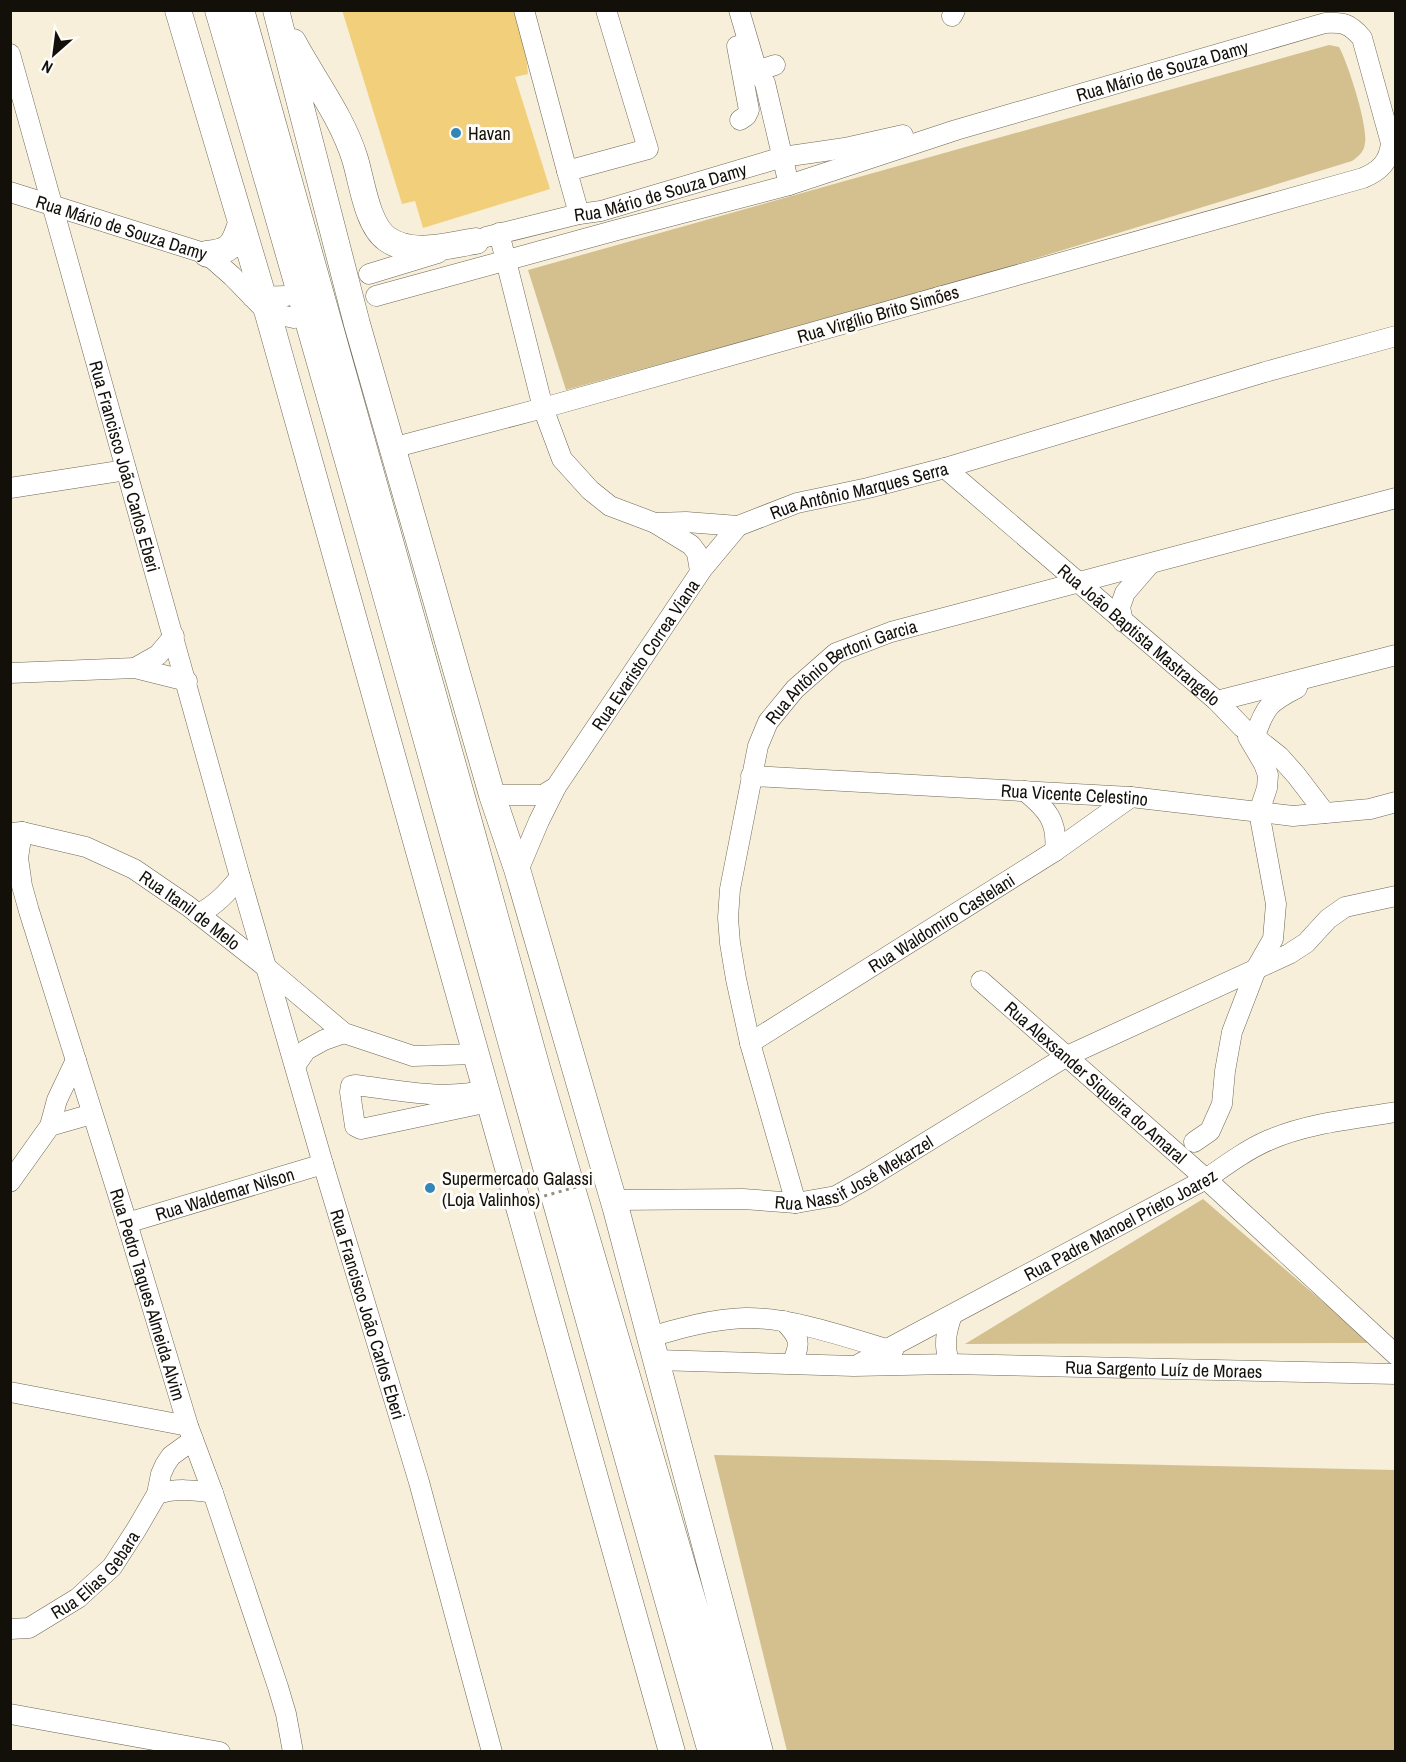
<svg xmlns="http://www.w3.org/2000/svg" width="1406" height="1762" font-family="'Archivo Narrow',sans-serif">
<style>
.green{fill:#d4c08f}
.building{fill:#f1cf7b}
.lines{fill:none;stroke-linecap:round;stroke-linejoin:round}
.minor-casing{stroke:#6e6755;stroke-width:21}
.major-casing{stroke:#6e6755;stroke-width:27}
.minor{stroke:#fff;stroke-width:20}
.major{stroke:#fff;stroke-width:26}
.path-bridge{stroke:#958f81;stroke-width:3;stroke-dasharray:3 4.5;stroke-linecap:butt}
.poi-dot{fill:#3387b7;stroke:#fefcf8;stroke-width:2}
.labels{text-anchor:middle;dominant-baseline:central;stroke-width:6;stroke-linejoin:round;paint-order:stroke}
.street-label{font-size:18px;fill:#13100a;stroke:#fefcf8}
.poi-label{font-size:18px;fill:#13100a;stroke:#fefcf8;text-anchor:start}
</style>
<rect width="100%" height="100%" fill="#f7efda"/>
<!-- green -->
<path class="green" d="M1329 45 1339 47C1348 63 1368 126 1365 143 1364 152 1359 156 1352 161L972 278 566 390 528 270Z
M1203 1199 1371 1343 965 1344Z
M714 1455 1395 1470V1751H787Z"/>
<!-- building -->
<path class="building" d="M342 10H514L523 27 528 74 515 77 550 189 423 228 415 201 402 204Z"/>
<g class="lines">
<!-- minor casing -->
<g class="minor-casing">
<g id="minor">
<path d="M524 10 567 171"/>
<path d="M739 10 757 71 765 83 789 185"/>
<path d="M952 16 955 10"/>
<path id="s1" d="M10 54 240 877 323 1164 419 1482 492 1752"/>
<path d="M757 71 775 65"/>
<path d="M740 120 746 116 749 110 737 46 743 45"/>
<path id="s2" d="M10 192 207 254 232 276 267 312 294 318"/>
<path d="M579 214 567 171 648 149 606 10"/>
<path id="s3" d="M499 233 543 408 562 459 590 490 610 506 655 523 686 522 738 526 797 503 868 488 945 468 1265 372 1396 336"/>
<path id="s4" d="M486 237 579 214 601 211 783 157 845 148 903 135"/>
<path d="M369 274 438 253"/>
<path id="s5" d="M376 296 617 230 789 185 956 130 1325 23C1344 22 1350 24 1362 38L1391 143C1389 162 1380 171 1363 178L543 408 392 448"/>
<path d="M252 297 287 296"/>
<path id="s6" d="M945 468 1217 701 1242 727 1279 756 1296 775 1325 813"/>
<path d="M10 488 126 470"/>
<path d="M655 523 691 545 697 553 700 571"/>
<path d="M1123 622 1120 607 1125 593 1150 564"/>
<path d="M135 668 158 655 174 636"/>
<path d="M10 673 135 668 187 681"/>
<path d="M1217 701 1396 655"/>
<path d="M1255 736C1265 707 1269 702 1297 688"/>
<path id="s7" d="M751 776 1131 797 1293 816 1370 809 1396 802"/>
<path d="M1025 791C1047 809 1058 821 1055 851"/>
<path d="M492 795H543L556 787"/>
<path id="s8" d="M22 832 18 858 22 886 29 911 127 1223 188 1426 213 1493 278 1687 286 1714 293 1752"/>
<path id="s9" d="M10 833 22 832 86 847 134 869 188 906 267 968 344 1033 413 1056 475 1054"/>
<path id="s10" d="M517 873 539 821 556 787 703 568 738 526"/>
<path d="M198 914C216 905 227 893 240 877"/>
<path id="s11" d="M981 981 1206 1179 1396 1355"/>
<path id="s12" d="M750 1043 1055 851 1131 797"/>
<path d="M295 1066 306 1050 324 1040 344 1033"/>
<path d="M486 1090C444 1101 397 1090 355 1085L351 1086 350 1092 355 1126 361 1129 489 1102"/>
<path d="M50 1126 92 1114"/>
<path d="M1194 1142 1210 1131 1222 1104 1225 1071 1232 1032 1257 967 1273 939 1276 904 1259 812 1267 788 1268 775 1264 764 1248 737"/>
<path d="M10 1182 50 1126 57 1100 76 1060"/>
<path id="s13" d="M613 1200 743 1199 796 1203 836 1196 868 1178 1067 1056 1289 954 1306 943 1328 919 1345 907 1396 896"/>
<path id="s14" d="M796 1203 750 1043 736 979 730 943 728 918 730 889 758 746 768 722 795 689 836 653 891 632 1396 498"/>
<path id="s15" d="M127 1223 323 1164"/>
<path d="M784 1321C799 1337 802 1342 792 1363"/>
<path d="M650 1337C681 1328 712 1319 745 1318 790 1317 849 1338 893 1351"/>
<path id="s16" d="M656 1360 854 1366 950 1364 1396 1374"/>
<path id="s17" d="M859 1364 1206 1179C1226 1165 1246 1150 1269 1140 1308 1123 1353 1119 1396 1112"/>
<path d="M950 1364C943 1346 946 1332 952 1315"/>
<path d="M10 1392 188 1426"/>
<path d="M157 1494C177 1488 193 1490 213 1493"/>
<path id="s18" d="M10 1629 29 1628 78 1598 112 1567 136 1530 157 1494 161 1474 165 1465 171 1456 193 1440"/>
<path d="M10 1714 220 1752"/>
</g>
</g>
<!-- major casing -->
<g class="major-casing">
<path id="major" d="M178 10 263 296 672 1752
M218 10C388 589 545 1172 711 1752
M241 10 472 833 538 1072 737 1752
M276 10 357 324 492 795 517 869 616 1209 760 1752
M293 42C314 81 342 117 355 159 362 182 367 225 387 239 412 257 449 245 476 241
M207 254C230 251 233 247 240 226"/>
</g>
<!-- minor -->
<use href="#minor" class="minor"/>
<!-- major -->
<use href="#major" class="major"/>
<!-- path-bridge -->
<path class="path-bridge" d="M537 1198 594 1182"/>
</g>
<!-- markers -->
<g class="poi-dot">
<circle cx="456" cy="133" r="6"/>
<circle cx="430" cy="1188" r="6"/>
</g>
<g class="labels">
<!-- street labels -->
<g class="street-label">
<text stroke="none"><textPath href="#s5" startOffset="818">Rua Mário de Souza Damy</textPath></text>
<text stroke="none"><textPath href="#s4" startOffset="180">Rua Mário de Souza Damy</textPath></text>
<text stroke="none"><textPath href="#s2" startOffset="117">Rua Mário de Souza Damy</textPath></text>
<text transform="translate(878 314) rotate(-16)">Rua Virgílio Brito Simões</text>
<text stroke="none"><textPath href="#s1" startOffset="428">Rua Francisco João Carlos Eberi</textPath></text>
<text stroke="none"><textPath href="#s3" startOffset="560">Rua Antônio Marques Serra</textPath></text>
<text stroke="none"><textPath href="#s6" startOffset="256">Rua João Baptista Mastrangelo</textPath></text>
<text stroke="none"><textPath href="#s10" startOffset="254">Rua Evaristo Correa Viana</textPath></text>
<text stroke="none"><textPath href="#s14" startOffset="586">Rua Antônio Bertoni Garcia</textPath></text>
<text stroke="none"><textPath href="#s7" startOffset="324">Rua Vicente Celestino</textPath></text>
<text stroke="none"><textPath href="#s9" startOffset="200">Rua Itanil de Melo</textPath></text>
<text stroke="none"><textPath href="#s12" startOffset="226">Rua Waldomiro Castelani</textPath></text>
<text stroke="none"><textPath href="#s11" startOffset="153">Rua Alexsander Siqueira do Amaral</textPath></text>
<text stroke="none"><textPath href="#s13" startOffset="248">Rua Nassif José Mekarzel</textPath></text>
<text stroke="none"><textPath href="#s15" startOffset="102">Rua Waldemar Nilson</textPath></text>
<text stroke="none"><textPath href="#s17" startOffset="296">Rua Padre Manoel Prieto Joarez</textPath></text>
<text stroke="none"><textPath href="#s8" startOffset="482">Rua Pedro Taques Almeida Alvim</textPath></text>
<text stroke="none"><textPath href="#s1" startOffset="1310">Rua Francisco João Carlos Eberi</textPath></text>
<text stroke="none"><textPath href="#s16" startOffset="508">Rua Sargento Luíz de Moraes</textPath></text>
<text stroke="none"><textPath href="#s18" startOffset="105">Rua Elias Gebara</textPath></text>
</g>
<!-- poi labels -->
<g class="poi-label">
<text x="468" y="133">Havan</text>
<text x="442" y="1178">Supermercado Galassi<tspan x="442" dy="21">(Loja Valinhos)</tspan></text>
</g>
</g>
<!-- border -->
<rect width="1406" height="1762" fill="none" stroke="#13100a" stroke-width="24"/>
<!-- north arrow -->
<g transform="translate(54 54) rotate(208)" stroke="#fefcf8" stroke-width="4.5" paint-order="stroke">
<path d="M0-4.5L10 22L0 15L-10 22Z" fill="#13100a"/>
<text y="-9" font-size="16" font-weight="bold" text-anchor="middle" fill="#13100a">N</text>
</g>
</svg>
